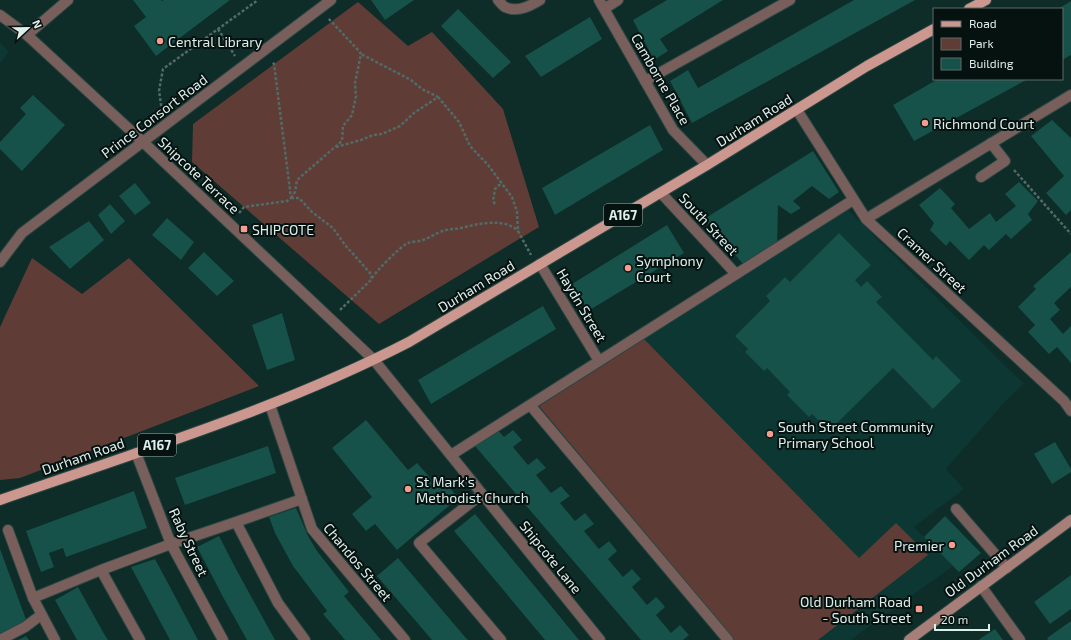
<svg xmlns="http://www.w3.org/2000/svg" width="1071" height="640" font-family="'Exo 2',sans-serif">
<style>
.built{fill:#0c3732}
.green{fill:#603c36}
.building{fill:#16514a}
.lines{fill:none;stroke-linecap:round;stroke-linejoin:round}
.service-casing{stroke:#2b4743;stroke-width:12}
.minor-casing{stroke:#2b4743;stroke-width:12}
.tertiary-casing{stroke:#2b4743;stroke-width:12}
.secondary-casing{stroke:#2b4743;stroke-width:12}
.primary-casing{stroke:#2b4743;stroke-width:12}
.path{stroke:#516b67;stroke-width:2.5;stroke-dasharray:3 2;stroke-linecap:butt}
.service{stroke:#795f5b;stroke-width:10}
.minor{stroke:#795f5b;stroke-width:10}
.tertiary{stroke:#795f5b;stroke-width:10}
.secondary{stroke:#a77f78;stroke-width:10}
.primary{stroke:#cb978e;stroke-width:10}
.poi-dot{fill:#f59d8e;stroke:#061210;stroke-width:1.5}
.labels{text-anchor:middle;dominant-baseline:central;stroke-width:4;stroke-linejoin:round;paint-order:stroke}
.shield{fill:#061210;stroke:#9daca9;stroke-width:1}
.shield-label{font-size:13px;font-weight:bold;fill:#deeeeb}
.poi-label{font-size:14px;fill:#deeeeb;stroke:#061210;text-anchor:start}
.street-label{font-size:14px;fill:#deeeeb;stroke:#061210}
</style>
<rect width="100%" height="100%" fill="#0e2c28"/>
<!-- built -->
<path class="built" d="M0 43 9 52 0 63Z
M848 210 1024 384 1004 403 946 469 964 489 914 527 953 566 851 640H734L539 406Z"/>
<!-- green -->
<path class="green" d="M358 2 408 46 432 32 503 109 539 227 379 324 192 162 193 124Z
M32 258 82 294 129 258 259 386 20 478 0 480V327Z
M644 339 859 558 896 523 928 555 818 640H734L539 406Z"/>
<!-- building -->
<path class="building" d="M133 0H161L162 1 164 0H230L156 56 134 26 146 17Z
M371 0H414L385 20Z
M667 0H723L660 39 668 51 654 60 633 20Z
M854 0H915L692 123 670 81 688 70 698 88Z
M1071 1V55L1062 60V9H1058Z
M458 9 511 62 493 78 441 26Z
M590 17 602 39 541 77 525 56Z
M938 79H1028L914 141 893 105Z
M33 95 65 125 22 171 0 149V142L26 114 20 108Z
M1052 120 1071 138V210L1066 215 1046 193 1064 176 1031 136Z
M650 125 663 150 555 215 542 188Z
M813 151 839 192 829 199 812 186 793 201 801 208 791 214 778 205 777 248 744 265 704 219Z
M1019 182 1038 201 1028 214 1032 220 1011 239 1006 234 989 250 984 245 969 260 950 241 946 246 930 230 934 223 919 205 940 188 955 204 951 208 969 229 990 213 996 222 1016 206 1005 194Z
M135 183 151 203 135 215 119 196Z
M110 204 125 221 111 234 98 215Z
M167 218 194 242 181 260 152 235Z
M89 221 104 240 70 269 49 247Z
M667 225 684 253 588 311 572 284Z
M839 233 871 265 855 280 861 287 867 281 882 297 876 302 933 360 936 356 961 381 933 409 893 368 829 431 812 414 809 417 787 395 790 392 767 368 764 371 745 352 748 349 735 336 770 301 766 296 785 277 790 282Z
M204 252 234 281 217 296 188 268Z
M1071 252V287L1054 303 1060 310 1050 319 1063 334 1071 326V363L1057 347 1049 354 1028 332 1035 325 1018 307 1036 289 1033 286Z
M543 306 556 329 431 404 418 380Z
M282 313 295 360 267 370 252 325Z
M366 420 408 470 417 463 433 481 440 475 458 498 397 550 375 524 366 531 352 514 372 497 332 448Z
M496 428 504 437 513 430 522 440 513 447 528 465 537 458 546 468 536 475 551 493 561 486 565 491 570 496 560 503 575 521 585 513 594 524 584 531 599 549 609 541 617 551 608 559 623 577 632 569 641 579 632 587 647 605 656 597 661 602 665 607 656 615 671 633 680 625 689 635 683 640H641L475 446Z
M1055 442 1071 469V472L1052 484 1034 454Z
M268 446 276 473 185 505 175 478Z
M134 491 147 528 66 557 63 548 49 553 54 567 41 572 26 531Z
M296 508 308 536 317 551 349 592 344 596 381 640H345L323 614 327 611 293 566 275 533 269 517Z
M475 514 542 595 579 640H545L454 531Z
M945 516 981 553 959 572 924 537Z
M219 536 236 569 275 640H247L223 597 197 547Z
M0 549 27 622 0 636Z
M398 558 465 637 468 640H432L377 576Z
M155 559 170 587 198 640H170L131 567Z
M1071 575V609L1050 624 1034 602Z
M78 587 103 632 108 640H77L55 600Z
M1071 621V640H1048L1047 638Z
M995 629 1003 640H979L981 638Z
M26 636 29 640H18Z"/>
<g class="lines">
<!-- service casing -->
<g class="service-casing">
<path id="service" d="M27 35 68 0
M645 81 790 0
M530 405 728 640
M451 455 853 200
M482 494 419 543 501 640
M236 522 278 603 305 640
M101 570 140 640
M33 598 101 570 171 544 236 522 302 499
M0 640 25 627 41 615"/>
</g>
<!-- minor casing -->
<g class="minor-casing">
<path id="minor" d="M498 0C500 2 503 6 505 7 517 13 530 6 540 0
M599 0 673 130 707 165
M604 9 618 0
M797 110 866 219 1064 401 1071 411
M981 177 1005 161 991 143
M661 193 736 274
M866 219 1071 95
M540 264 599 361
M270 405 312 529 405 640
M136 453 171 544 223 640
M956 509 1007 568
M8 530 33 598 55 640
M981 586 1020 640"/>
</g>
<!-- tertiary casing -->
<g class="tertiary-casing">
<path id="tertiary" d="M0 15 27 35 143 142 374 360 600 640
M0 262 22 233 331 0"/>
</g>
<!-- secondary casing -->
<g class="secondary-casing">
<path id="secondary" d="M909 640 1071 520"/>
</g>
<!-- primary casing -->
<g class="primary-casing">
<path id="primary" d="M969 9 986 0
M0 500C138 452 279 409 409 342L707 165 867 66 934 29"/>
</g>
<!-- path -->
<path class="path" d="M218 29 235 56
M438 97 459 122 470 146 488 165 512 197 517 212 518 231 531 255
M162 111 159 91 163 69 258 0
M336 147 361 140 373 135 382 134 400 126 414 113 438 97 422 89 411 80 361 54
M1014 170 1071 234
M291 198 295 192 297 180 342 141 343 126 352 115 356 96 355 83 361 54 359 51 328 18
M291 198H299L312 212 333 228 345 245 371 274 372 279 340 310
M495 204 493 201 495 189 499 185 503 186
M239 213 244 207 287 201 291 198 274 64 272 61
M372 278C376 271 401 246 408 243 412 241 418 242 423 240 431 237 438 232 446 230 451 229 456 229 461 228 477 224 504 217 518 231"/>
<!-- service -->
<use href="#service" class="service"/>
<!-- minor -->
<use href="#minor" class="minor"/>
<!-- tertiary -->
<use href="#tertiary" class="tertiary"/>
<!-- secondary -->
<use href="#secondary" class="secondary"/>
<!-- primary -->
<use href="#primary" class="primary"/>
</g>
<!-- markers -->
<g class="poi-dot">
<circle cx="160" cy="41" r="4"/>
<circle cx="925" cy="123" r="4"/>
<rect x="240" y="225" width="8" height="8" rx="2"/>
<circle cx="628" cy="268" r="4"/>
<circle cx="770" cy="434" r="4"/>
<circle cx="408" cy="489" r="4"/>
<circle cx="952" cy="545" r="4"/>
<rect x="915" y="605" width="8" height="8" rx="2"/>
</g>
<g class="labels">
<!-- shield labels -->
<g class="shield">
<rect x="604" y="204" width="38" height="22" rx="3"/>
<rect x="138" y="434" width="38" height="22" rx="3"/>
</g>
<g class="shield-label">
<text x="623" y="215">A167</text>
<text x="157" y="445">A167</text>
</g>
<!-- poi labels -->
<g class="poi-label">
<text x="168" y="41">Central Library</text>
<text x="933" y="123">Richmond Court</text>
<text x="252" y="229">SHIPCOTE</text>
<text x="636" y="260">Symphony<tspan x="636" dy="16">Court</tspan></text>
<text x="778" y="426">South Street Community<tspan x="778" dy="16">Primary School</tspan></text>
<text x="416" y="481">St Mark's<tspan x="416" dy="16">Methodist Church</tspan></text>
<text x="944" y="545" text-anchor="end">Premier</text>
<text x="911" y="601" text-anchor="end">Old Durham Road<tspan x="911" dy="16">- South Street</tspan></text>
</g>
<!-- street labels -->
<g class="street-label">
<text transform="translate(661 79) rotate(60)">Camborne Place</text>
<text transform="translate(154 116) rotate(-37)">Prince Consort Road</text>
<text transform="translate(754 120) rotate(-32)">Durham Road</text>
<text transform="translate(199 175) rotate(43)">Shipcote Terrace</text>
<text transform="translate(709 224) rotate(47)">South Street</text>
<text transform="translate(932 260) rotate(43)">Cramer Street</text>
<text transform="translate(476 286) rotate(-31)">Durham Road</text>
<text transform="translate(582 305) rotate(59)">Haydn Street</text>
<text transform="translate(83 456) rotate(-19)">Durham Road</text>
<text transform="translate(189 542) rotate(65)">Raby Street</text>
<text transform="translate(551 557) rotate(51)">Shipcote Lane</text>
<text transform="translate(991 561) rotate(-36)">Old Durham Road</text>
<text transform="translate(358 562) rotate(50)">Chandos Street</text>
</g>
</g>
<!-- legend -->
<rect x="933" y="8" width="130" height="72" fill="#061210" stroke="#5c6a68"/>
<rect x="941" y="21" width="20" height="6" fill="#cb978e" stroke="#5c6a68"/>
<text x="969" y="28" font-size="12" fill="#deeeeb">Road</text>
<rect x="941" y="38" width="20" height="12" fill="#603c36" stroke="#5c6a68"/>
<text x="969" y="48" font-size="12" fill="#deeeeb">Park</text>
<rect x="941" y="58" width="20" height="12" fill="#16514a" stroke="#5c6a68"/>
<text x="969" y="68" font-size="12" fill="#deeeeb">Building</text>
<!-- north arrow -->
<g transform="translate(28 28) rotate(68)" stroke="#061210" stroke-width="3" paint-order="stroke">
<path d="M0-3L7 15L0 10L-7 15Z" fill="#deeeeb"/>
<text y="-6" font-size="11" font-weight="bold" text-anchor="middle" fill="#deeeeb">N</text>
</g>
<!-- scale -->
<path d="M935 624v6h54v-6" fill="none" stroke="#deeeeb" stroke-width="2"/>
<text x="941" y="624" font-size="12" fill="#deeeeb" stroke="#061210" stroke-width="3" paint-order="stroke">20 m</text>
</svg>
